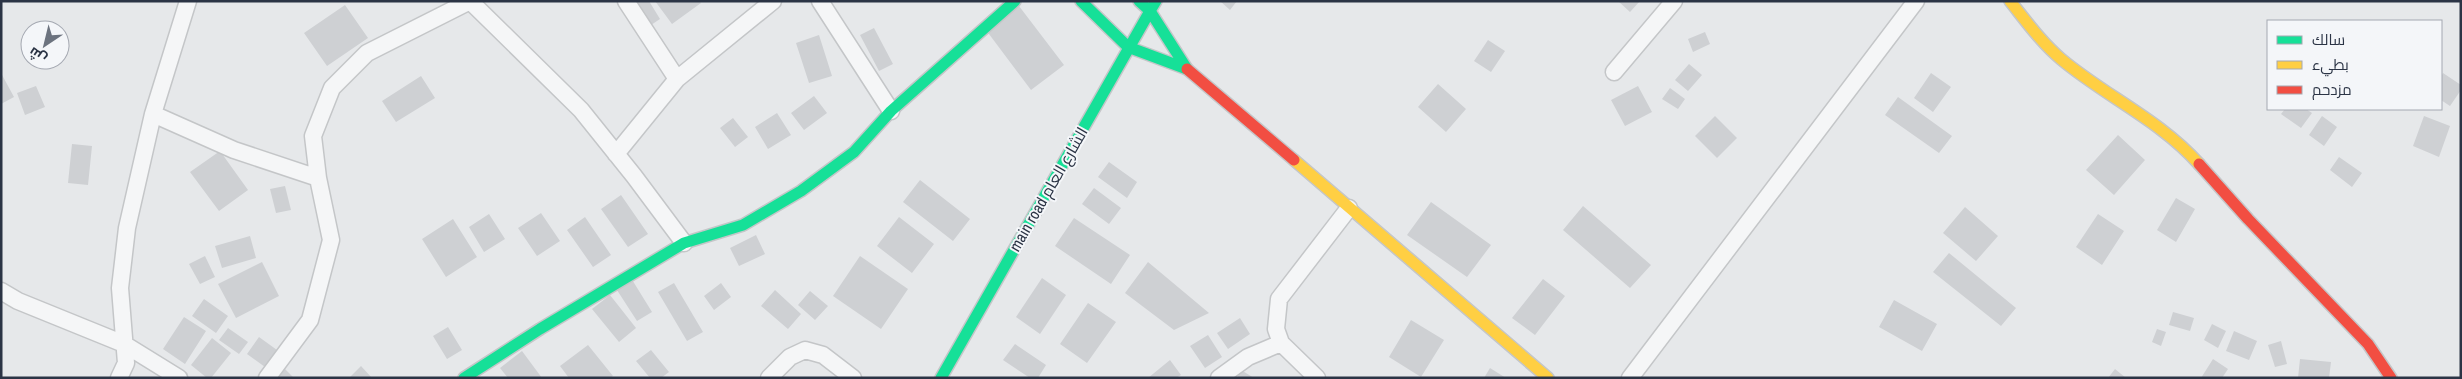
<svg xmlns="http://www.w3.org/2000/svg" width="2462" height="379" font-family="'Archivo Narrow',Cairo,sans-serif">
<style>
.building{fill:#ced0d3}
.lines{fill:none;stroke-linecap:round;stroke-linejoin:round}
.street-casing{stroke:#c4c6c8;stroke-width:19}
.fast-casing{stroke:#c4c6c8;stroke-width:14}
.slow-casing{stroke:#c4c6c8;stroke-width:14}
.jam-casing{stroke:#c4c6c8;stroke-width:14}
.street{stroke:#f5f6f7;stroke-width:16}
.fast{stroke:#16e098;stroke-width:11}
.slow{stroke:#ffcf43;stroke-width:11}
.jam{stroke:#f24e42;stroke-width:11}
.labels{text-anchor:middle;dominant-baseline:central;stroke-width:4;stroke-linejoin:round;paint-order:stroke}
.street-label{font-size:16px;fill:#2b3445;stroke:#f4f6f9}
</style>
<rect width="100%" height="100%" fill="#e6e8ea"/>
<!-- building -->
<path class="building" d="M639 1H649L660 19 648 27 634 5Z
M655 1H699L701 3 672 24Z
M1220 1H1237L1230 10Z
M1618 1H1640L1630 12Z
M345 5 368 38 327 66 304 33Z
M1019 6 1064 65 1031 90 986 30Z
M874 28 893 64 879 71 860 35Z
M1705 32 1710 44 1693 52 1688 39Z
M819 35 832 76 809 83 796 43Z
M1488 40 1505 51 1491 72 1474 61Z
M1689 64 1702 75 1688 91 1675 80Z
M1 73 14 97 1 104Z
M1931 73 1951 87 1933 112 1914 98Z
M2443 73 2461 85V90L2450 106 2441 100V77Z
M421 76 435 98 396 122 382 101Z
M1438 84 1466 109 1446 132 1418 107Z
M36 86 45 107 25 115 17 93Z
M1638 86 1652 112 1625 126 1611 100Z
M1670 88 1685 99 1678 109 1662 99Z
M814 96 827 113 804 130 791 113Z
M1898 97 1952 136 1939 153 1885 115Z
M2285 109H2306L2312 113 2301 128 2281 114Z
M777 113 791 135 768 149 755 127Z
M1715 116 1737 138 1717 158 1695 136Z
M2322 116 2337 127 2324 146 2309 135Z
M2424 116 2450 126 2439 157 2413 146Z
M733 118 748 137 735 147 720 128Z
M2118 135 2145 160 2114 195 2086 170Z
M72 144 92 146 88 185 68 183Z
M220 151 248 190 219 211 190 172Z
M2339 157 2362 173 2352 187 2330 170Z
M1109 162 1137 182 1127 198 1098 177Z
M920 180 970 219 953 241 903 202Z
M285 186 291 210 276 213 270 189Z
M1094 188 1121 208 1109 224 1082 204Z
M621 195 648 234 628 247 601 209Z
M2176 198 2195 209 2176 242 2157 230Z
M1431 202 1491 245 1467 277 1407 235Z
M1583 206 1651 265 1630 288 1563 230Z
M1965 207 1998 236 1976 261 1943 233Z
M541 213 560 241 537 256 518 228Z
M489 214 505 239 484 252 469 227Z
M2098 214 2124 231 2102 265 2076 247Z
M585 217 611 255 593 267 567 230Z
M899 217 934 244 912 273 877 246Z
M1074 218 1130 255 1111 284 1055 246Z
M453 219 477 257 446 277 422 239Z
M756 235 765 254 739 266 730 248Z
M250 236 256 258 222 268 215 246Z
M1949 253 2016 308 2001 326 1933 272Z
M205 256 215 277 200 284 189 264Z
M860 256 908 289 881 329 833 296Z
M262 262 279 296 236 318 218 284Z
M1148 262 1209 313 1174 330 1125 293Z
M631 278 652 312 637 321 615 287Z
M1042 278 1066 295 1040 334 1016 317Z
M1543 279 1565 296 1535 335 1512 318Z
M674 283 703 332 687 341 658 292Z
M721 283 731 297 714 310 704 296Z
M775 290 801 314 788 329 761 306Z
M810 291 828 306 815 320 798 305Z
M610 295 636 328 619 342 592 309Z
M204 299 228 316 216 333 192 316Z
M1894 300 1937 324 1922 351 1879 327Z
M1088 303 1116 322 1087 363 1060 344Z
M2173 312 2194 318 2190 331 2169 325Z
M184 317 206 331 185 364 163 349Z
M1240 318 1250 334 1228 349 1217 333Z
M1411 320 1444 340 1421 377 1389 357Z
M2212 324 2226 331 2218 348 2204 340Z
M448 327 462 350 447 359 433 336Z
M228 328 248 342 239 354 219 340Z
M2157 329 2166 332 2161 346 2152 342Z
M2234 331 2257 341 2249 360 2226 351Z
M1208 335 1222 357 1205 368 1190 346Z
M259 337 277 350 265 367 247 354Z
M212 338 231 353 211 378H207L191 365Z
M2281 341 2287 364 2275 367 2268 345Z
M1015 344 1046 365 1038 378H1030L1003 360Z
M588 345 613 376 610 378H569L560 366Z
M651 350 669 372 661 378H650L636 361Z
M522 351 542 378H508L500 368Z
M2213 359 2228 369 2222 378H2201Z
M2300 359 2331 362 2329 378H2298Z
M1170 360 1181 375 1176 378H1148Z
M281 365 294 378H268Z
M361 366 372 378H349Z
M1490 368 1506 378H1484Z
M2115 369 2126 378H2108Z
M1241 370 1254 378H1237Z"/>
<g class="lines">
<!-- street casing -->
<g class="street-casing">
<path id="street" d="M470 1 581 110 634 176 684 243
M626 1 677 79
M820 1 891 111
M1614 72 1674 1
M153 114 234 150 318 178
M616 154 677 79 773 1
M1 291 18 301 124 344 179 378
M119 378 126 363 120 288 127 228 153 114 188 1
M267 378 310 320 331 240 318 178 313 136 332 88 367 53 470 1
M769 378 790 357 805 350 823 355 853 378
M1219 378 1248 357 1281 343
M1317 378 1281 343 1276 329 1279 299 1349 208
M1630 378 1916 1"/>
</g>
<!-- fast casing -->
<g class="fast-casing">
<path id="fast" d="M1081 1 1128 47
M1128 47 1187 69 1150 11 1156 1
M464 378 540 329 684 243 743 225 801 191 854 152 891 111 1015 1
M941 378 1150 11 1139 1"/>
</g>
<!-- slow casing -->
<g class="slow-casing">
<path id="slow" d="M2010 1C2026 21 2041 42 2061 59 2105 96 2160 120 2199 164
M1294 160 1548 378"/>
</g>
<!-- jam casing -->
<g class="jam-casing">
<path id="jam" d="M1187 69 1294 160
M2199 164 2248 219 2368 344 2391 378"/>
</g>
<!-- street -->
<use href="#street" class="street"/>
<!-- fast -->
<use href="#fast" class="fast"/>
<!-- slow -->
<use href="#slow" class="slow"/>
<!-- jam -->
<use href="#jam" class="jam"/>
</g>
<g class="labels">
<!-- street labels -->
<g class="street-label">
<text transform="translate(1048 189) rotate(-60)">main road الشارع العام</text>
</g>
</g>
<!-- border -->
<rect width="2462" height="379" fill="none" stroke="#2b3445" stroke-width="5"/>
<!-- legend -->
<rect x="2267" y="20" width="175" height="90" fill="#f4f6f9" stroke="#a4a8b1"/>
<rect x="2277" y="36" width="25" height="8" fill="#16e098" stroke="#a4a8b1"/>
<text x="2312" y="45" font-size="15" fill="#2b3445">سالك</text>
<rect x="2277" y="61" width="25" height="8" fill="#ffcf43" stroke="#a4a8b1"/>
<text x="2312" y="70" font-size="15" fill="#2b3445">بطيء</text>
<rect x="2277" y="86" width="25" height="8" fill="#f24e42" stroke="#a4a8b1"/>
<text x="2312" y="95" font-size="15" fill="#2b3445">مزدحم</text>
<!-- north arrow -->
<g transform="translate(45 45) rotate(215)"><circle r="24" fill="#f4f6f9" stroke="#a4a8b1"/>
<path d="M0-4L9 19L0 12L-9 19Z" fill="#6c737f"/>
<text y="-8" font-size="14" font-weight="bold" text-anchor="middle" fill="#2b3445">ش</text>
</g>
</svg>
